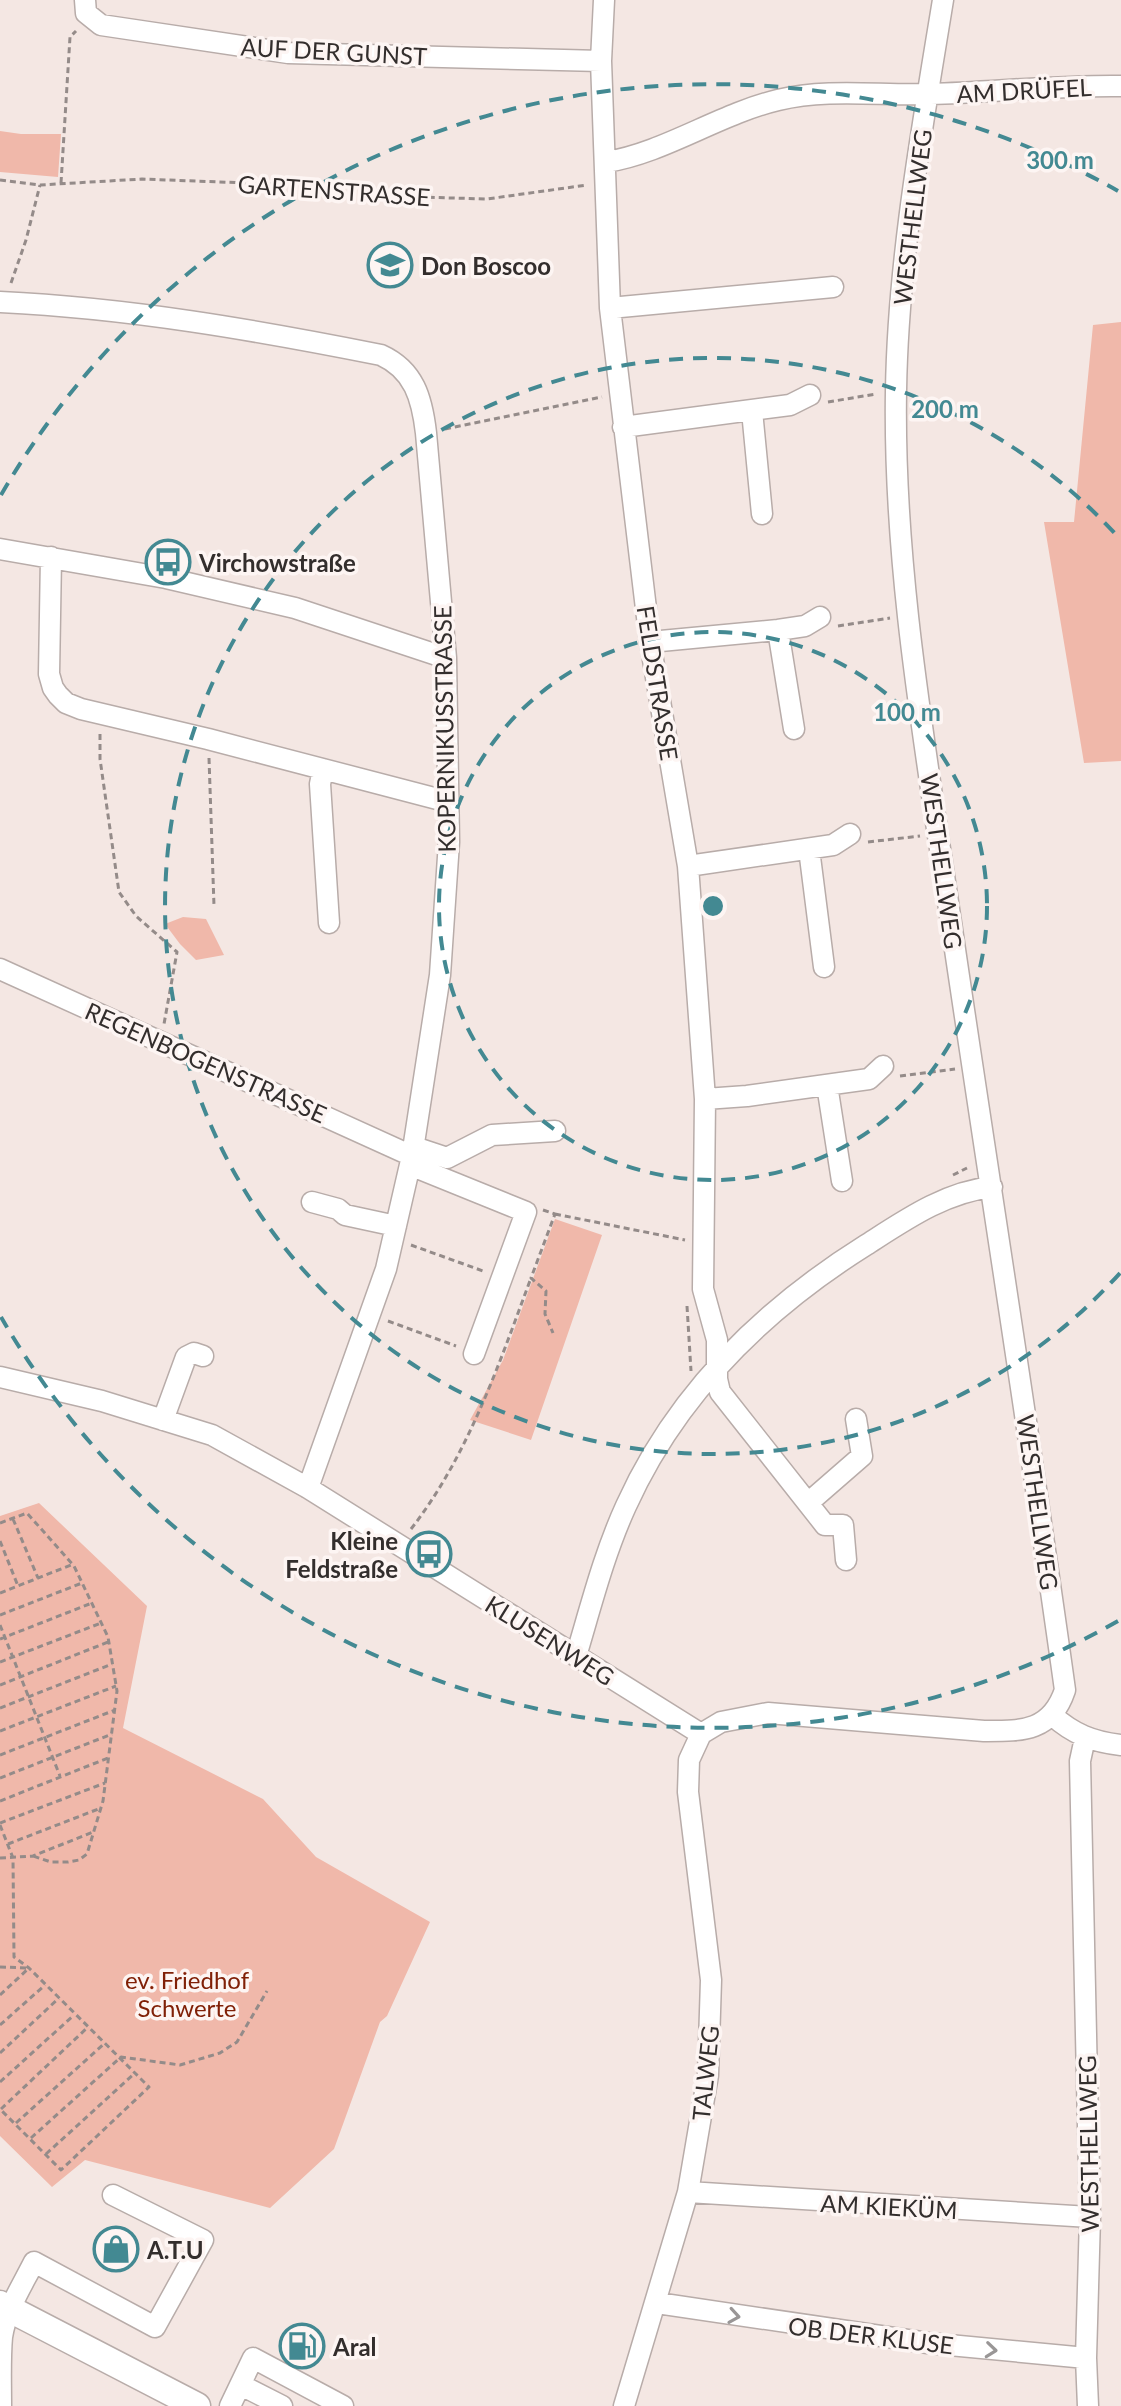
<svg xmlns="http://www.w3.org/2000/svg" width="1121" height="2406" font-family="Lato,sans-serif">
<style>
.green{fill:#f0b8aa}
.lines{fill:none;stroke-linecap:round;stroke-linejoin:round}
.minor-casing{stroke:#b8aca9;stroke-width:23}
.major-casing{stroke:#b8aca9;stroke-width:29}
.path{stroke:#948b89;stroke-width:3;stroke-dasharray:6 4;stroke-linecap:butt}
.minor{stroke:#fff;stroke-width:20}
.major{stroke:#fff;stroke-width:26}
.oneway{stroke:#999696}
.ring{fill:none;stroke:#438992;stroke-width:4;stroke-dasharray:14 10}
.labels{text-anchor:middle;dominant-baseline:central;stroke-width:7;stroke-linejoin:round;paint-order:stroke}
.street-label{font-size:24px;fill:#332e2d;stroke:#fdf5f3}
.poi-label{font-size:24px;font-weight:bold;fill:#332e2d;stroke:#fdf5f3;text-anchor:start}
.park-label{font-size:24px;fill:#802007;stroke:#fdf5f3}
.centre{fill:#438992;stroke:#fdf5f3;stroke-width:4}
.ring-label{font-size:24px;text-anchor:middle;font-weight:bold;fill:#438992;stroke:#fdf5f3;stroke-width:7;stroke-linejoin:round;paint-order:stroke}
</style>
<rect width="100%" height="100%" fill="#f4e7e3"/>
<!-- green -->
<path class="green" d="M0 131 21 134H61L58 177 0 172Z
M1121 322V761L1084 763 1044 522H1074L1093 325Z
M183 917 206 919 224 955 196 960 180 944 165 924Z
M555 1219 602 1235 531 1440 470 1420 503 1360Z
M39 1503 147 1606 123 1728 263 1799 316 1857 430 1922 387 2016 380 2022 334 2149 270 2208 85 2160 52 2187 0 2136V1516Z"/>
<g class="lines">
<!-- minor casing -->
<g class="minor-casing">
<path id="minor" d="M85 0 86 13 101 25 288 53 601 61
M604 0 601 61 610 308 650 642 688 866 705 1099 703 1289 717 1340V1379L720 1392 825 1525H843L846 1560
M606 162C664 153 719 114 778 100 829 88 880 96 931 94 994 92 1058 85 1121 86
M0 302C129 308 255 330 381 355 414 370 422 398 426 433L446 658 449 842 440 975 412 1156 386 1269 308 1488
M610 308 833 287
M752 411 762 514
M623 427 790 405 810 395
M0 549 166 578 295 608 446 658
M51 557 49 674 53 688 58 695 66 703 81 709 208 739 449 802
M778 630 794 729
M650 642 778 630 805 626 820 617
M323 769 320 784 329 923
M809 849 824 967
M688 866 833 845 850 834
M0 969 412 1156
M827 1085 842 1181
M705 1099 747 1096 869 1079 883 1066
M414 1147 447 1158 492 1135 555 1131
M410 1165 526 1212 474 1354
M312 1202 338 1209 345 1215 396 1226
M0 1377 102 1401 212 1435 308 1488 701 1734
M163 1420 186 1357 194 1353 203 1356
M808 1503 862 1456 856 1419
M576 1656C591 1606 604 1554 626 1506 676 1395 764 1309 866 1245 905 1220 945 1192 992 1187
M1052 1715C1073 1734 1093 1742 1121 1745
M701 1734 721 1722 768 1713 984 1731C1022 1731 1051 1732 1065 1690 1030 1438 990 1187 953 936 927 756 893 573 896 391 898 260 922 129 943 0
M1085 1738 1080 1761 1090 2217 1086 2358 1088 2406
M688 2192 1090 2217
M657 2303 928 2343 1086 2358
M241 2385 282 2406
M1 2406C1 2384 0 2359 2 2337 6 2310 22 2286 34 2262L155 2327 203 2240 113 2195
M230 2406 253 2358 343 2406
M624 2406 688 2192 708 2075 711 1980 688 1792 689 1760 701 1734"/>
</g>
<!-- major casing -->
<g class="major-casing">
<path id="major" d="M0 2304 197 2406"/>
</g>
<!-- path -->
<path class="path" d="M0 180 40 185 142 179 275 184 383 196 487 199 587 185
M61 183 70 37 76 31
M11 283 26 240 40 185
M828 402 876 394
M445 429 602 397
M838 626 890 618
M100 734V759L119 892 136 916 177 952 164 1024
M209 758 214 906
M868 842 920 836
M900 1076 955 1069
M953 1175 967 1168
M543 1210 555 1214 531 1278 546 1291 545 1314 553 1333
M555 1214 685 1240
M411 1245 483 1271
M687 1306 691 1371
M388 1321 456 1346
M13 1519 38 1578
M0 1523 27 1513 74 1566 108 1637 117 1691 103 1801 87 1854 79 1860 68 1862H51L33 1856
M411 1529C468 1456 499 1364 531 1278
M0 1541 18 1586
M0 1593 71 1565
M0 1615 82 1583
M0 1625 60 1776
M0 1639 92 1603
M0 1662 101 1623
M0 1685 108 1642
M0 1708 112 1664
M0 1731 116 1686
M0 1755 115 1710
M0 1778 112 1734
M0 1801 108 1758
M0 1823 105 1783
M0 1825 13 1858 14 1957 29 1968 149 2087 61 2170 0 2109
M8 1844 101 1808
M0 1858 33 1856 93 1832
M0 1967 29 1968
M0 1995 29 1968
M0 2025 45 1985
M0 2053 59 1998
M0 2082 74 2015
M1 2109 88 2027
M16 2123 105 2043
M31 2138 121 2057 180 2065 220 2053 237 2042 267 1991
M46 2154 135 2073"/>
<!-- minor -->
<use href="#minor" class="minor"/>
<!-- major -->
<use href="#major" class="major"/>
</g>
<!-- one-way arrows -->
<defs><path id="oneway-chevron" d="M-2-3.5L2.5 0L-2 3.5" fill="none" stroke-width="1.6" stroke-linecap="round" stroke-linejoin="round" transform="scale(2)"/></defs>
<g class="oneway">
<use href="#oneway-chevron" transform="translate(734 2316) rotate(9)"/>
<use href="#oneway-chevron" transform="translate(991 2350) rotate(6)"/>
</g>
<!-- distance rings -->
<g class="ring">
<circle cx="713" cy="906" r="274"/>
<path d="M1120 1273A548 548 0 1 1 1120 539"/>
<path d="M1118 1621A822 822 0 0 1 1 1317M1 495A822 822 0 0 1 1118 191"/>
</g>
<!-- icons -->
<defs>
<g id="school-ring" transform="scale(2.3)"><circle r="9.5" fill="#fdf5f3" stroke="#438992" stroke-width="1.5"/><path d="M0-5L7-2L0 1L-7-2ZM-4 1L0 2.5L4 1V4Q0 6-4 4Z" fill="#438992"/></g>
<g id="bus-ring" transform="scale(2.3)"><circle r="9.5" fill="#fdf5f3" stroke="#438992" stroke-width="1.5"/><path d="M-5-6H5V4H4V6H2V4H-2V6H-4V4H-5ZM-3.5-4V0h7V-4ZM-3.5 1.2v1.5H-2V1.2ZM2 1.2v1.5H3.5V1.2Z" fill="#438992"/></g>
<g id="shop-ring" transform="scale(2.3)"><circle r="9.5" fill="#fdf5f3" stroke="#438992" stroke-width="1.5"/><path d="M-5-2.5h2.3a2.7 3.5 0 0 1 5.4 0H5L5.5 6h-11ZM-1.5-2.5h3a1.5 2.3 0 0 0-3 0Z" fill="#438992"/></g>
<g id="fuel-ring" transform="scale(2.3)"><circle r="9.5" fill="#fdf5f3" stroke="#438992" stroke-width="1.5"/><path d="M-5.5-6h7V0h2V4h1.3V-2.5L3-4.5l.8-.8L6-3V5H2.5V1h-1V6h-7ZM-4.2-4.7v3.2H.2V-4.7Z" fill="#438992"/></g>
</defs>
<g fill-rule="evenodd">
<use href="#school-ring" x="390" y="265"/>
<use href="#bus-ring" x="168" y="562"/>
<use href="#bus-ring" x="429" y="1554"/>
<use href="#shop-ring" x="116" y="2249"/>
<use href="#fuel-ring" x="302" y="2346"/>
</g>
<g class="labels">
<!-- street labels -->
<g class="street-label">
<text transform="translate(334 51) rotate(3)">AUF DER GUNST</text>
<text transform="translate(1024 90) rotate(-3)">AM DRÜFEL</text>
<text transform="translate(334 190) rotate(4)">GARTENSTRASSE</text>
<text transform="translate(912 217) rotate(-83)">WESTHELLWEG</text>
<text transform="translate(658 683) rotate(81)">FELDSTRASSE</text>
<text transform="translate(444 729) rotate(-91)">KOPERNIKUSSTRASSE</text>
<text transform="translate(942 861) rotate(82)">WESTHELLWEG</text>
<text transform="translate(206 1062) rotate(24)">REGENBOGENSTRASSE</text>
<text transform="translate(1038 1502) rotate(82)">WESTHELLWEG</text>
<text transform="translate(550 1640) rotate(32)">KLUSENWEG</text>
<text transform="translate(705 2073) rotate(-84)">TALWEG</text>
<text transform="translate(1088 2144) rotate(-91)">WESTHELLWEG</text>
<text transform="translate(889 2206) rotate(3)">AM KIEKÜM</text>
<text transform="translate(871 2335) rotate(7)">OB DER KLUSE</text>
</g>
<!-- poi labels -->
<g class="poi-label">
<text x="421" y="265">Don Boscoo</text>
<text x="199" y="562">Virchowstraße</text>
<text x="398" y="1540" text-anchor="end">Kleine<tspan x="398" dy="28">Feldstraße</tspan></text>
<text x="147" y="2249">A.T.U</text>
<text x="333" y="2346">Aral</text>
</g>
<!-- park labels -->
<g class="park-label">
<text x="187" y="1979">ev. Friedhof<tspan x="187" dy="28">Schwerte</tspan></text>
</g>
</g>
<circle cx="713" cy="906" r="12" class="centre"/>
<g class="ring-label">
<text x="1060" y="169">300 m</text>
<text x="945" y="418">200 m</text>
<text x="907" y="721">100 m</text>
</g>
</svg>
